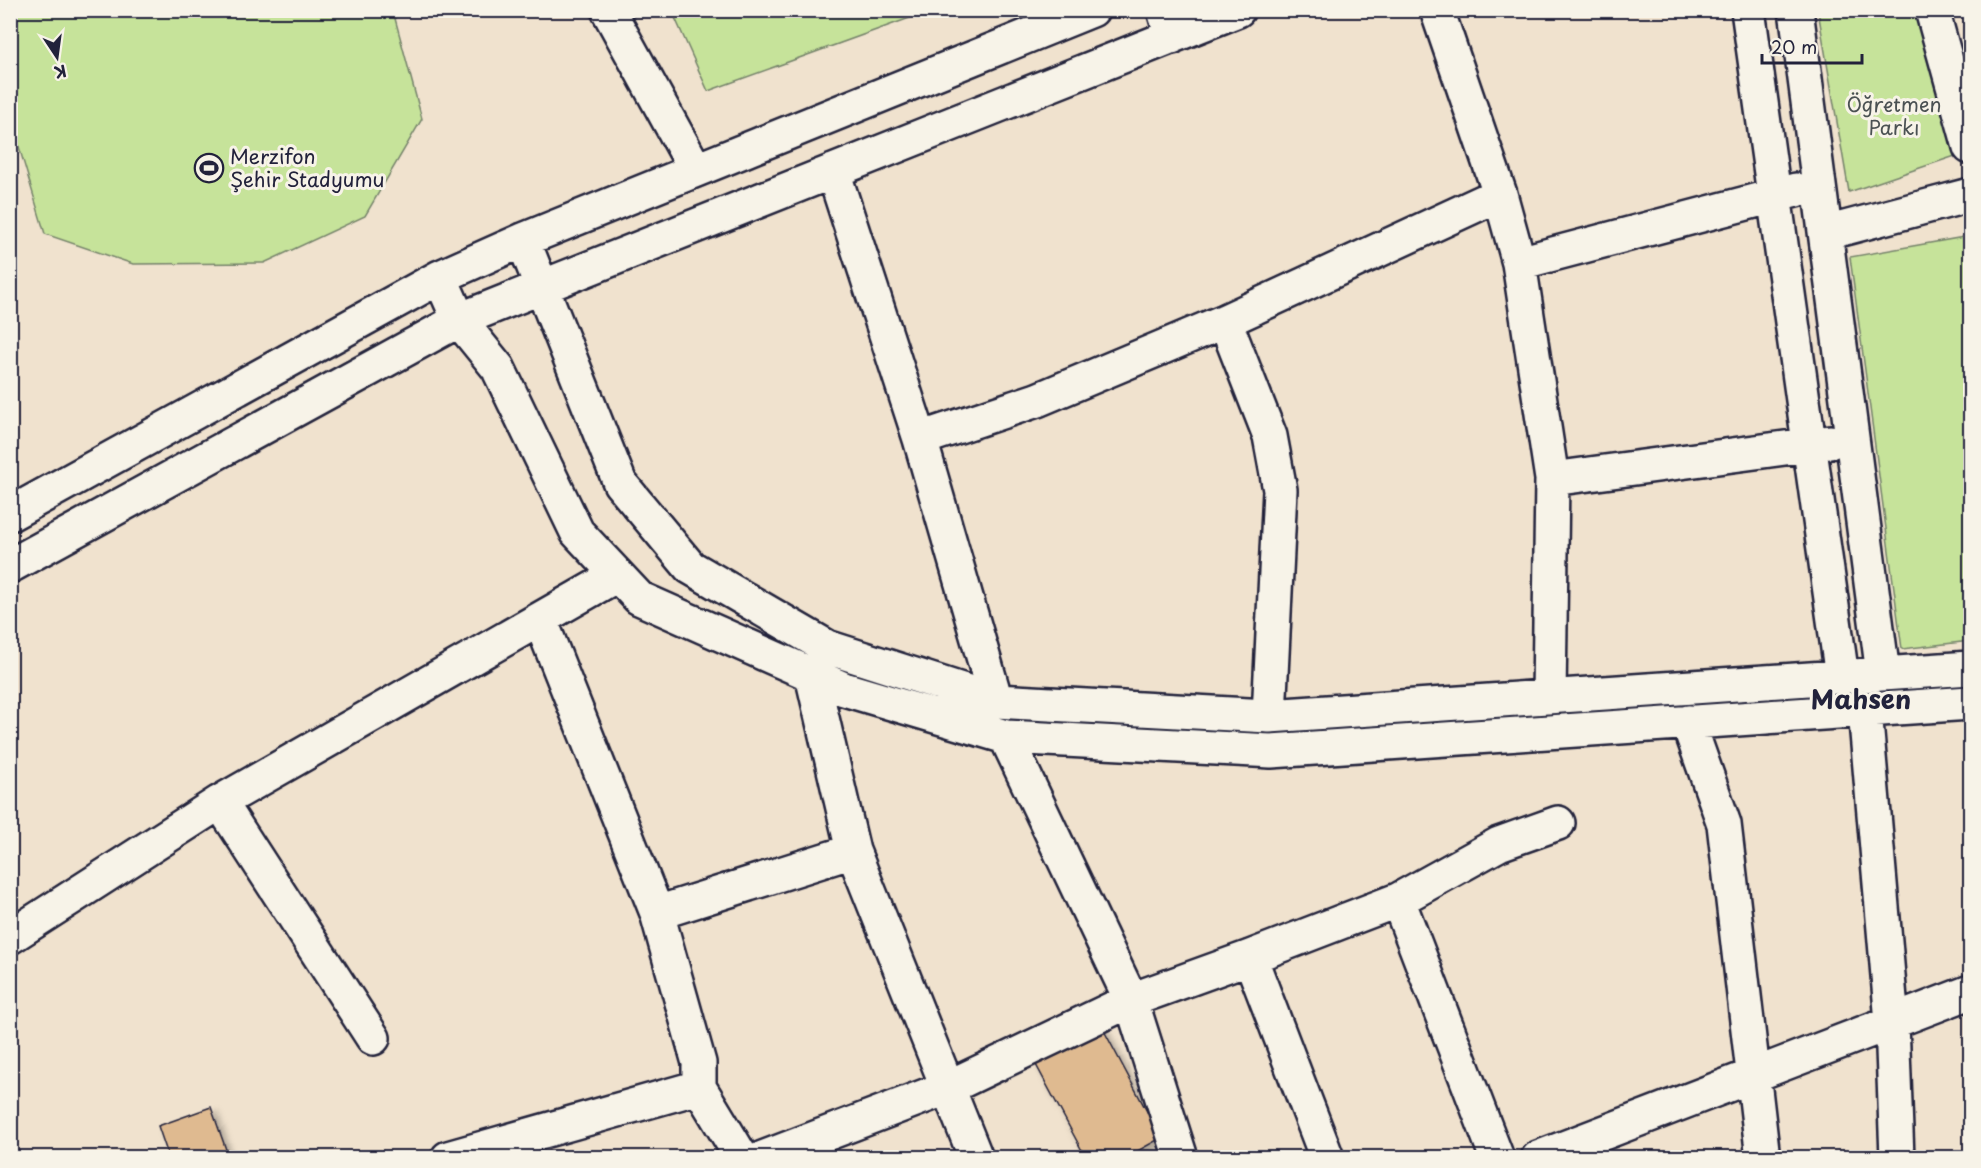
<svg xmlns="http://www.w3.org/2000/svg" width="1981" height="1168" font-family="'Playpen Sans',sans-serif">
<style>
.green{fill:#c6e39a;stroke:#74826a;stroke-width:1.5}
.building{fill:#dfba90;stroke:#22223b;stroke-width:1.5;filter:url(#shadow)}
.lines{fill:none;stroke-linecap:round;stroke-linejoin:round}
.minor-casing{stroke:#22223b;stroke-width:38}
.minor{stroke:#f7f3e8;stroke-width:33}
.labels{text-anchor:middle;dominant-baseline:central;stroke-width:6;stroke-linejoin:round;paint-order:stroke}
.park-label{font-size:20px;fill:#4b5253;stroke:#f7f3e8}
.poi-label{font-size:20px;fill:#22223b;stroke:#f7f3e8;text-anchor:start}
.district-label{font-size:26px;font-weight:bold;fill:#22223b;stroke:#f7f3e8}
</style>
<defs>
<filter id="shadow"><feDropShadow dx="5.5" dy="5.5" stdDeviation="3" flood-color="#0004"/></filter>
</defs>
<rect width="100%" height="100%" fill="#f0e2ce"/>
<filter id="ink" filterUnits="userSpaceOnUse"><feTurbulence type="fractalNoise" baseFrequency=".0167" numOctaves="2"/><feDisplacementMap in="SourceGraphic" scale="12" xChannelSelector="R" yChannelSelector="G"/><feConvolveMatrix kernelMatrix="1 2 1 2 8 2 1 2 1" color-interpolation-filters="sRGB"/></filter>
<g filter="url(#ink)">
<!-- green -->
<path class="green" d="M10 11H393L422 119 365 216 264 263 133 264 45 234 11 120Z
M672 11H929L708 91Z
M1818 11H1921L1964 153 1849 192Z
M1970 236V641L1902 649 1850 257Z"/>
<!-- building -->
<path class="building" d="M1101 1025 1161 1138 1125 1158H1086L1034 1061Z
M211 1107 229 1158H169L158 1126Z"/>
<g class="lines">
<!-- minor casing -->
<g class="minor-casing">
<path id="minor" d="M608 10 696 170
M1164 10 1172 37
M1437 10 1500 194 1519 263 1552 479 1549 697
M1748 10 1842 677
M1796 10 1883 674
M1932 10 1970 147
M833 171 920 439 996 701
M1826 233 1970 195
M523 240 620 483 690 567 827 647 996 701 1269 716 1970 668
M1519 263 1796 190
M440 277 459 320 498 368 577 532 639 598 844 689 1006 737 1271 751 1970 703
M1225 321 1270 436 1280 490 1269 716
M920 439 1037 400 1225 321 1500 194
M1552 479 1830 442
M10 514 440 277 523 240 1092 10
M10 566 459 320 1238 10
M540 619 657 913 699 1063V1087L742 1158
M812 675 853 851 976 1158
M1865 710 1892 1022 1897 1158
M1688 722 1724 824 1763 1158
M1006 737 1131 1000 1181 1158
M220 802 373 1038
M1398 900 1497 1158
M657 913 853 851
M10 937 220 802 617 575
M1250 957 1327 1158
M448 1158 699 1087
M763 1158 949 1087 1131 1000 1250 957 1398 900 1499 844 1558 823
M1538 1158 1970 992"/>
</g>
<!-- minor -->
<use href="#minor" class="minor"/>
</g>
</g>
<!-- icons -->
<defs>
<g id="stadium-ring" transform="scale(1.5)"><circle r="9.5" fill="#f7f3e8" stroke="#22223b" stroke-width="1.5"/><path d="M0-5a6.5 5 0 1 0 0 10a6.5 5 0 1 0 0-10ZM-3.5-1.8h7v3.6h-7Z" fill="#22223b"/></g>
</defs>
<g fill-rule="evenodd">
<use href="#stadium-ring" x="209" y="168"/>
</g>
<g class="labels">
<!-- park labels -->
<g class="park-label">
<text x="1894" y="104">Öğretmen<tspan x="1894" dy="23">Parkı</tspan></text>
</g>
<!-- poi labels -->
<g class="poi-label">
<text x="230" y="156">Merzifon<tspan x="230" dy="23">Şehir Stadyumu</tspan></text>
</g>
<!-- district labels -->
<g class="district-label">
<text x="1861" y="698">Mahsen</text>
</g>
</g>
<!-- margin -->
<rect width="1981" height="1168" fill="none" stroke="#f7f3e8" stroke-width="36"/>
<rect x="18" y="18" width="1945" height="1132" fill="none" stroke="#22223b" stroke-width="2" filter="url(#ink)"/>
<!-- north arrow -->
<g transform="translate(57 57) rotate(167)" stroke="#f7f3e8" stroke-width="4.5" paint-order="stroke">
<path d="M0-4.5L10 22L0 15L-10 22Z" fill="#22223b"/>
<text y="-9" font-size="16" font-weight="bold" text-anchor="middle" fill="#22223b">K</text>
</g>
<!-- scale -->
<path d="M1762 54v9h100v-9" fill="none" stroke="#22223b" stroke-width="3"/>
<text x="1771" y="54" font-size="18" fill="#22223b" stroke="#f7f3e8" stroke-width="4.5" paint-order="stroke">20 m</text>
</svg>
